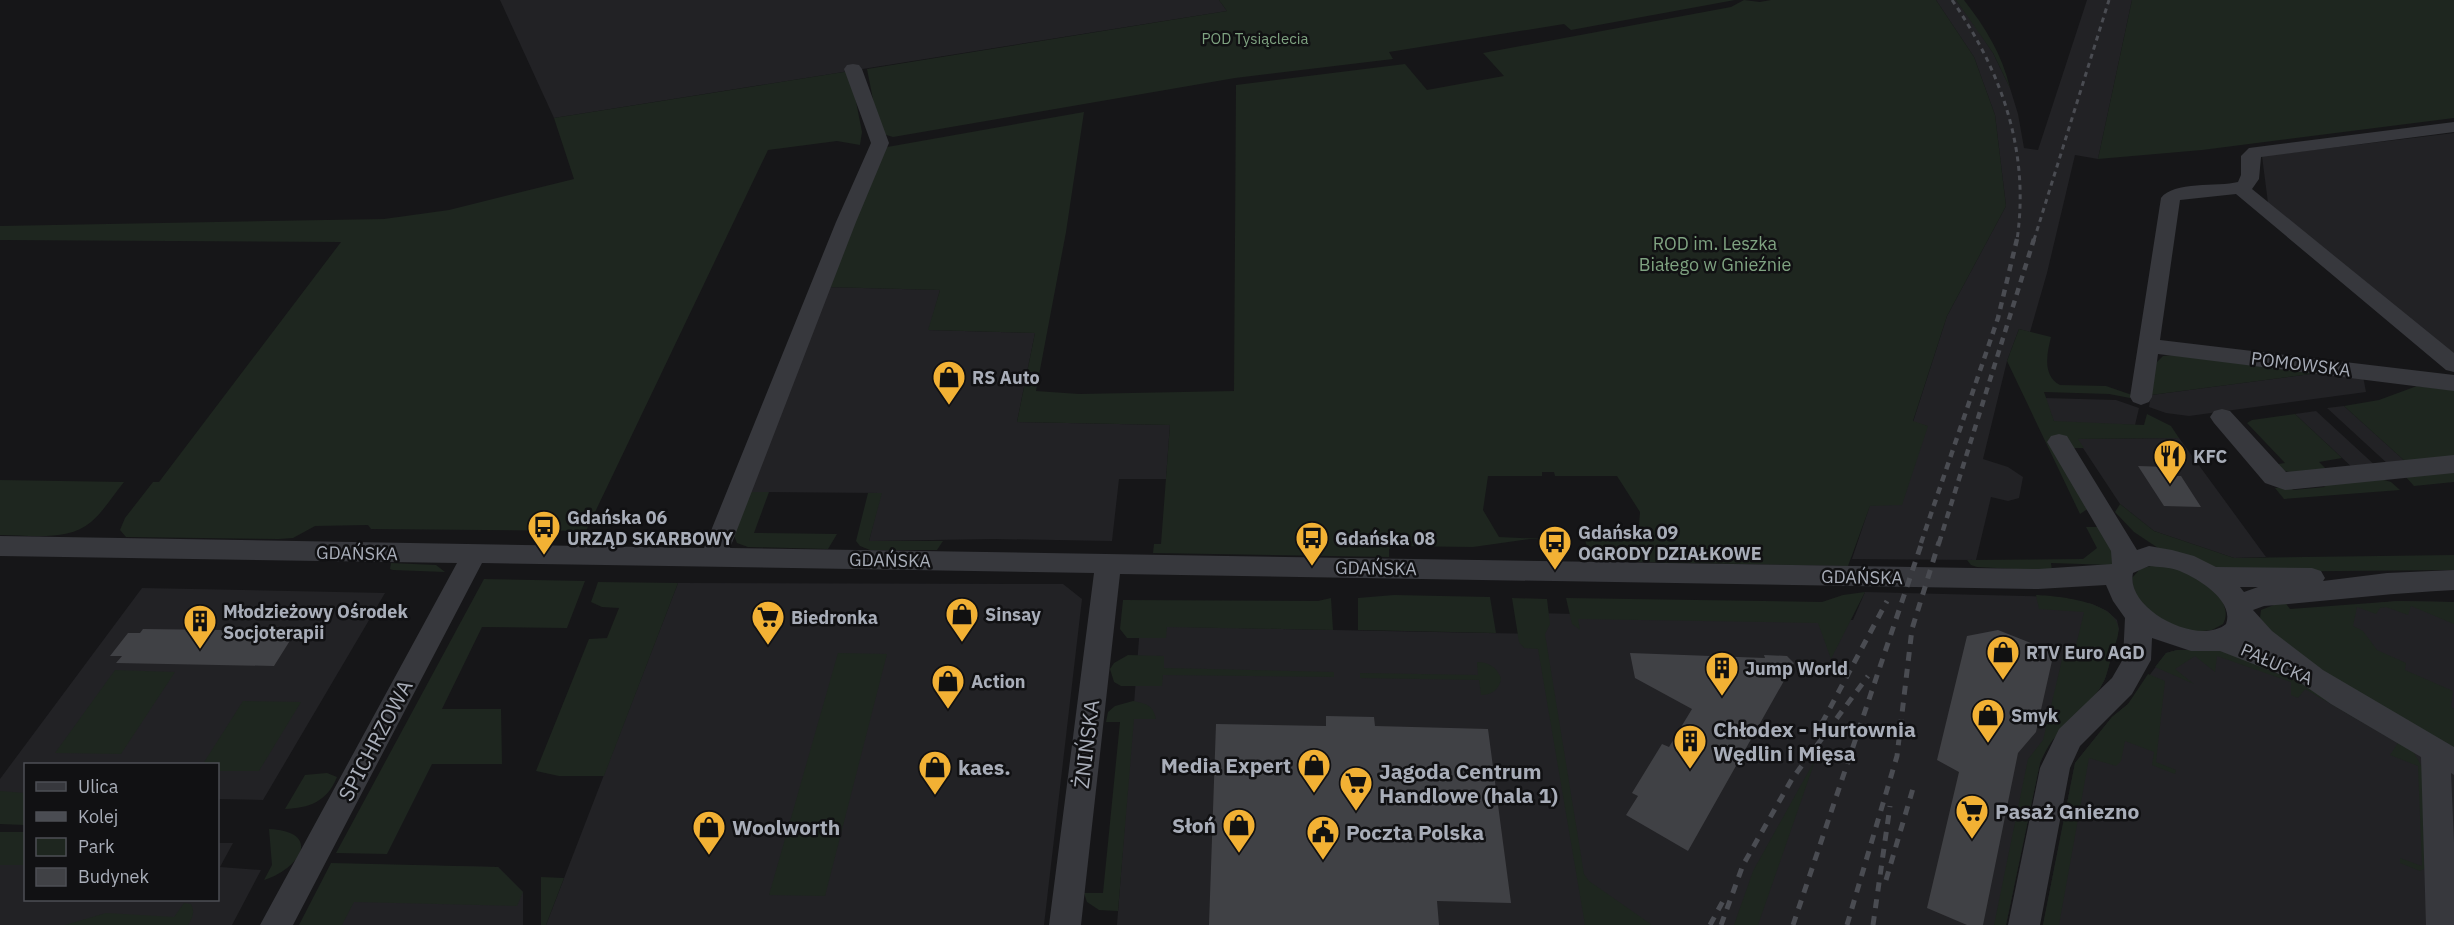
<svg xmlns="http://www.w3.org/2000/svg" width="2454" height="925" font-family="'IBM Plex Sans',sans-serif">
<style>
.built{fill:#222225}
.green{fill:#1e261f}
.building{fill:#404145}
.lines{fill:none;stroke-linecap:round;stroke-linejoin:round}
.minor{fill:#37383d;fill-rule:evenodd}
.rail-far2{stroke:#4a4c52;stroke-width:3;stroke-dasharray:5 4.5;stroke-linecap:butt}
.rail-far1{stroke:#4a4c52;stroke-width:4.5;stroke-dasharray:7 6;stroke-linecap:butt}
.rail{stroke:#4a4c52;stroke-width:5;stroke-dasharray:9 8;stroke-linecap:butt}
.labels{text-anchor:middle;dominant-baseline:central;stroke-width:5;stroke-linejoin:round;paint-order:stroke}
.far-park-label{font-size:15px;fill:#7fa381;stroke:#111113}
.park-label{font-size:18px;fill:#7fa381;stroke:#111113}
.street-label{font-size:18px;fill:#a8adb8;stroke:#111113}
.poi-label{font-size:18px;font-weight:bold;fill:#a8adb8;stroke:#111113;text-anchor:start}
.near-poi-label{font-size:21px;font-weight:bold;fill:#a8adb8;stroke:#111113;text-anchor:start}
.near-street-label{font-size:21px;fill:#a8adb8;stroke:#111113}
</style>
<rect width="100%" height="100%" fill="#161618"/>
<!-- built -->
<path class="built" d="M500 0H1219L1227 11 554 118Z
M1936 0H1956L1975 26 1993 53 2010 88 2018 114 2024 148 2038 150 2087 0H2132L2098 159 2075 155 2047 273 2030 332 2019 329 2007 361 1983 459 2008 467 2023 477 2019 498 2008 501 1991 497 1976 560 1852 559 1870 505 1927 426 1913 422 1947 316 2006 206 1995 115 1974 57Z
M2454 133V356L2268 203 2262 156Z
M825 287 940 290 929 330 1035 333 1017 422 1170 425 1166 479H1119L1112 541 994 539 869 541 881 493 746 492Z
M2326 372 2363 376 2366 392 2189 416 2166 413 2149 407 2151 395Z
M2045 398 2116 400 2139 408 2135 425 2054 422Z
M2344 406 2407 463 2389 465 2327 408Z
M2316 411 2378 468 2355 470 2295 414Z
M2179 438 2266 557 2234 558 2154 531 2120 504 2077 439Z
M678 583 1063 584 1082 599 1044 925H546Z
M142 588 385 593 263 800 218 799V764H26L25 795 0 794V779Z
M1865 592 2059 597 2092 604 2107 611 2117 620 2119 629 2105 679 2099 690 2051 739 2040 763 2006 925H1117L1140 626 1535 634 1532 613 1853 620Z
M2398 601 2454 602V723L2320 608Z
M2177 650 2216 651 2302 682 2454 773V925H2043L2075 763 2112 717 2128 704 2166 653Z
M0 838 25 839 26 900H218V843H233L220 867 261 870 232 925H0Z
M347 864 498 867 523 892V925H315Z"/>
<!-- green -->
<path class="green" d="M1219 0H1735L1571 30 1564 24 1389 52 1393 59 1235 78 893 137 883 134 878 125 867 69 1227 11Z
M1744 0 1760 2 1771 0H1936L1974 57 1995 115 2006 206 1947 316 1913 421 1928 426 1902 505 1870 506 1848 566 1638 562 1591 557 1588 553 1585 539 1638 538 1640 512 1617 476H1555L1554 472H1542V476H1488L1483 510 1499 537 1570 540 1530 539 1473 547 1394 546 1389 549V557L1153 553 1154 544H1161L1170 425 1017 422 1035 333 928 330 940 290 825 287 876 149 1084 112 1066 232 1036 391 1079 394 1234 391 1236 85 1405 64 1427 90 1504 76 1483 53 1731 7Z
M1956 0H1964C1985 27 2002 54 2010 88L1993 53Z
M2132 0H2454V118L2202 150 2098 159Z
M850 71 862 132 860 145 837 141 768 150 586 531 371 529 368 525 315 526 293 538 279 539 126 537 120 530 125 518 153 482H159L341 242 0 240V226L384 219 449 210 574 179 554 118Z
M2019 329 2051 337C2047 353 2042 376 2060 385L2106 386 2132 395 2130 398 2109 394 2044 392 2054 421 2144 425 2147 414 2171 426 2179 438 2078 439 2084 448H2069L2089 508 2080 514 2007 361Z
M2173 355 2326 372 2151 395 2156 363 2163 356Z
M2417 386 2454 390V458L2407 463 2344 406 2379 400Z
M2295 414 2342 458 2319 462 2327 470C2307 472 2290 477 2272 465L2285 463 2247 423 2252 420Z
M2454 471V482L2414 486 2405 476Z
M2381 479 2391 482 2400 490 2284 499 2275 488 2290 487 2293 490 2325 487 2322 484Z
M0 480 124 482C114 494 104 511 91 522 67 542 30 535 0 535Z
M746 492H769L754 533 837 534 828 549 748 547 737 543 732 531Z
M868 493H882L869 541H943L937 550H870L860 546 856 541Z
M2120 504 2154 531 2234 558 2454 555V570L2230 572 2158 548 2134 532 2115 512Z
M2086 527H2101L2116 557 2112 565 2051 563 2052 571 1977 567 1971 565 1967 560 2083 559 2097 548Z
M391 563 436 565 445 572 393 570 390 569Z
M2154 565C2160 566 2167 565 2173 567 2194 573 2237 598 2223 624L2212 630 2194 632 2164 623 2135 597 2132 578 2140 569Z
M484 579 585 581 567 628 482 627 442 709H501L502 764H432L387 854 336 853Z
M598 582 678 583 604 776H559L536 771 589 639 607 638 619 608 602 607 591 602Z
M1865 592 1831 659 1818 623 1578 619 1580 630 1572 624 1566 598 1822 602 1843 595Z
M1394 595 1490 597 1496 633 1358 630V598Z
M2036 595C2057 596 2113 601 2118 626 2120 634 2115 645 2112 653 2109 665 2107 678 2100 688 2080 717 2054 728 2040 763L2006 925H1994L2028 759 2043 740 2064 651 2074 654 2084 612 2039 609Z
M1331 598 1333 630 1167 627 1166 638H1127L1120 629 1123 600 1318 601Z
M1512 598 1547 599 1550 624 1545 634 1584 874 1589 881 1652 925H1585L1538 649 1524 648 1519 642Z
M2284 601 2290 609 2398 601 2454 602V624L2411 606 2408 615 2386 607 2380 608 2376 614 2357 607 2353 626 2363 631 2377 650 2406 663 2405 670 2453 691 2451 707 2454 709V751L2280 644 2260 618 2261 610Z
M2177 650H2232L2302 682 2412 749 2422 767 2426 868 2420 871 2400 863V858L2422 866 2418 766 2390 755 2398 743 2305 689 2298 698 2291 695V682L2217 656 2215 672 2195 656 2175 669 2194 684 2155 667 2166 653Z
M838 653 887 654 825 896 769 895Z
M1128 655 1164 656V668L1334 672V677L1163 675 1162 686H1121L1114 682 1110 669 1114 663Z
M1477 662C1489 662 1496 667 1501 678 1500 689 1492 695 1481 695L1479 680 1360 678V673L1478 675Z
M115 670 175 672 121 754 55 753Z
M2148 674 2165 681 2156 762 2176 770 2175 774 2152 765 2154 752 2125 741 2121 761 2116 766 2089 758 2059 925H2043L2075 763 2112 717 2128 704Z
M243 701 301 702 259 771H218V764H203Z
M1133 701C1147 704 1153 705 1156 719H1134L1118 911 1099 910 1087 902 1084 893H1103L1120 722H1106L1108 712 1115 706Z
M1816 758 1758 925H1734L1753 871Z
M327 773 337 777C327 802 309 808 285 809L305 775Z
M0 791 25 793V825L0 824Z
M269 829C324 832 299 869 264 880L272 865Z
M0 832H25V865H0Z
M331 863 498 867 523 892 517 906 354 902 342 925H299Z
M541 877 564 878 546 925H541Z
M184 903 191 904C195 912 193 917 188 925H65L106 913 174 917Z"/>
<!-- building -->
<path class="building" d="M2138 466 2169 467 2175 476H2181L2201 507 2164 506Z
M143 629 223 630 296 631 274 666 116 663 122 656H110L128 633H140Z
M1998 630 2054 652 2036 732 2018 753 1983 925H1967L1927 908 1959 772 1937 760 1967 636Z
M1630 653 1765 658 1764 655 1787 656 1794 663 1688 851 1626 815 1638 796 1632 793 1662 744 1669 747 1692 709 1635 678Z
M1326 716 1374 717 1375 726 1488 729 1511 903 1437 901 1439 925H1209L1216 724 1326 726Z"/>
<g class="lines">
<!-- minor -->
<path class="minor" d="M853 64 859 65 862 69 889 143 856 222 730 548 2038 569 2112 564 2111 551 2047 442 2051 436 2059 434 2067 436 2137 550 2149 546 2172 550 2194 556 2216 567 2312 568 2321 571 2325 578 2323 581 2387 573 2454 570V590C2390 593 2328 601 2264 606L2253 610 2272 631 2323 670 2454 747V775L2451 773 2454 842V925H2426L2421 757 2331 704 2285 672 2279 674 2220 651H2191L2152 638 2151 660 2132 694 2080 746 2070 768 2040 925H2008L2040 768 2059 729 2112 678 2123 659 2125 618 2113 601 2106 585 2038 589 1120 574 1081 925H1049L1094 573 482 563 293 925H260L457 563 0 556V536L704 548 836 222 871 143 844 69 847 65ZM2149 566C2158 567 2168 567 2177 570 2196 577 2235 600 2226 624 2198 647 2125 609 2133 573ZM2240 587H2258L2244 592Z
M2454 122V132L2261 157 2259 179 2252 189 2454 353V372L2446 370 2236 194 2180 200 2160 340 2454 375V391L2158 354 2152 397 2149 402 2141 405 2133 402 2130 397 2161 198C2173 181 2218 187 2238 182L2241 175V156L2249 148Z
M2222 409 2230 411 2286 472 2454 455V473L2285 490 2265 483 2214 423 2210 417 2214 411Z"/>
<!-- rail-far2 -->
<path class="rail-far2" d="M1952 0C2002 72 2030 152 2017 240
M2034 240 2109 0"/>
<!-- rail-far1 -->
<path class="rail-far1" d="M1921 543 1998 318 2017 239
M1939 543 2034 239"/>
<!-- rail -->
<path class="rail" d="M1814 738 1887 601
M1886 880 1914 785
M1710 925 1723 901
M1721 925 1743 865 1792 779 1868 676
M1793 925 1922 542
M1847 925 1897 756 1912 629 1939 542
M1873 925 1890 806"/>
</g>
<!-- icons -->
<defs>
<g id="shop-pin" transform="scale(1.725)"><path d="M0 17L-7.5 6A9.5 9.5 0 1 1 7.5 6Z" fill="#f2b134" stroke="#111113"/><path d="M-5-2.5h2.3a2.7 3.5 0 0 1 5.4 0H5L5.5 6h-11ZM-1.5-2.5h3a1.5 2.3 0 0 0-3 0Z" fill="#111"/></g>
<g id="restaurant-pin" transform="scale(1.725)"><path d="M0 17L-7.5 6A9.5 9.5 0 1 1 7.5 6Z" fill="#f2b134" stroke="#111113"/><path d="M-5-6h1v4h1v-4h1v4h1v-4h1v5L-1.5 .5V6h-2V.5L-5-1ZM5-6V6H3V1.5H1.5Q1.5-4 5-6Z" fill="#111"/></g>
<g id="bus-pin" transform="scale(1.725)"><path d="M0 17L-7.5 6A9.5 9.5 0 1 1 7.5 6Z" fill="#f2b134" stroke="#111113"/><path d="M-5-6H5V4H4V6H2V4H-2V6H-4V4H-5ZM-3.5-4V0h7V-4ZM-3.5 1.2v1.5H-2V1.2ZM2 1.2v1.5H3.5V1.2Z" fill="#111"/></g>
<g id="supermarket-pin" transform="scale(1.725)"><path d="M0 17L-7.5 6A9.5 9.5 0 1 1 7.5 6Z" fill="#f2b134" stroke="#111113"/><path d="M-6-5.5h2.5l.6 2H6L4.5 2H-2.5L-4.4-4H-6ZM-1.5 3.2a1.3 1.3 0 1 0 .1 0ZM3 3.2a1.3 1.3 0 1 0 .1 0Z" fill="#111"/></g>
<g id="building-pin" transform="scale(1.725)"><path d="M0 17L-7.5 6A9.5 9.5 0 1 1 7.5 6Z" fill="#f2b134" stroke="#111113"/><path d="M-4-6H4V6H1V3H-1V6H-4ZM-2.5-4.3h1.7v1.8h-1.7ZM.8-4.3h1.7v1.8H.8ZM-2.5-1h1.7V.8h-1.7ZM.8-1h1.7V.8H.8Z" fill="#111"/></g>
<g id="civic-pin" transform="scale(1.725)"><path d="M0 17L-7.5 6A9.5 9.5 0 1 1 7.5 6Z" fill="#f2b134" stroke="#111113"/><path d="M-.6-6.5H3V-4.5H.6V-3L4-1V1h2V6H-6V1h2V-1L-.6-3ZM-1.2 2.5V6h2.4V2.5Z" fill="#111"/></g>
</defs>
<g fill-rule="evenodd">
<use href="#shop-pin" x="949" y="377"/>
<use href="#restaurant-pin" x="2170" y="456"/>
<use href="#bus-pin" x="544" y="527"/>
<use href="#bus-pin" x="1312" y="538"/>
<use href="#bus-pin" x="1555" y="542"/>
<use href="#shop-pin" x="962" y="614"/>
<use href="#supermarket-pin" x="768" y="617"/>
<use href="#building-pin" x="200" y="621"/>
<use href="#shop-pin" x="2003" y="652"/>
<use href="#building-pin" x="1722" y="668"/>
<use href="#shop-pin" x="948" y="681"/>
<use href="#shop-pin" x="1988" y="715"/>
<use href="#building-pin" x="1690" y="741"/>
<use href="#shop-pin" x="1314" y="765"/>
<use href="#shop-pin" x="935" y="767"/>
<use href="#supermarket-pin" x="1356" y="783"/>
<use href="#supermarket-pin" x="1972" y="811"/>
<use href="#shop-pin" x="1239" y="825"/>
<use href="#shop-pin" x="709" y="827"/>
<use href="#civic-pin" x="1323" y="832"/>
</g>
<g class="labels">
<!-- far-park labels -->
<g class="far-park-label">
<text x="1255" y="38">POD Tysiąclecia</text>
</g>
<!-- park labels -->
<g class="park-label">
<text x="1715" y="243">ROD im. Leszka<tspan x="1715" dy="21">Białego w Gnieźnie</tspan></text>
</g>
<!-- street labels -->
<g class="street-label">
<text transform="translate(2301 364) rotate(7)">POMOWSKA</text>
<text transform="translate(357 553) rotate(1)">GDAŃSKA</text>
<text transform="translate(890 560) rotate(1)">GDAŃSKA</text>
<text transform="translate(1376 568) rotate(1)">GDAŃSKA</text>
<text transform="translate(1862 577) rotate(1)">GDAŃSKA</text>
<text transform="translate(2277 664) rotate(24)">PAŁUCKA</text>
</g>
<!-- poi labels -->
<g class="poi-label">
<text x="972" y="377">RS Auto</text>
<text x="2193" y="456">KFC</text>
<text x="567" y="517">Gdańska 06<tspan x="567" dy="21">URZĄD SKARBOWY</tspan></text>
<text x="1578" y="532">Gdańska 09<tspan x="1578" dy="21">OGRODY DZIAŁKOWE</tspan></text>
<text x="1335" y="538">Gdańska 08</text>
<text x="223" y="611">Młodzieżowy Ośrodek<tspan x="223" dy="21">Socjoterapii</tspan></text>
<text x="985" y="614">Sinsay</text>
<text x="791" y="617">Biedronka</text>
<text x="2026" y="652">RTV Euro AGD</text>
<text x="1745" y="668">Jump World</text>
<text x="971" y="681">Action</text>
<text x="2011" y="715">Smyk</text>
</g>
<!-- near-poi labels -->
<g class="near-poi-label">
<text x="1713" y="729">Chłodex - Hurtownia<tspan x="1713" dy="24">Wędlin i Mięsa</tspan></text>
<text x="1291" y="765" text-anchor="end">Media Expert</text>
<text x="958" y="767">kaes.</text>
<text x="1379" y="771">Jagoda Centrum<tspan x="1379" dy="24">Handlowe (hala 1)</tspan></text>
<text x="1995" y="811">Pasaż Gniezno</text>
<text x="1216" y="825" text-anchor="end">Słoń</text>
<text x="732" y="827">Woolworth</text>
<text x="1346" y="832">Poczta Polska</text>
</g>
<!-- near-street labels -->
<g class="near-street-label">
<text transform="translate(375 740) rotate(-62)">SPICHRZOWA</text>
<text transform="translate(1086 744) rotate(-83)">ŻNIŃSKA</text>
</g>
</g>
<!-- legend -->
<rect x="24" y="763" width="195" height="138" fill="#111113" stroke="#4d4f55" stroke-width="1.5"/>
<rect x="36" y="782" width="30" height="9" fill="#37383d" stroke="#4d4f55" stroke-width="1.5"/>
<text x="78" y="793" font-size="18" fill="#a8adb8">Ulica</text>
<rect x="36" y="812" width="30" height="9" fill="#4a4c52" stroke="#4d4f55" stroke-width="1.5"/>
<text x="78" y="823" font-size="18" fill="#a8adb8">Kolej</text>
<rect x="36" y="838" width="30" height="18" fill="#1e261f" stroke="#4d4f55" stroke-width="1.5"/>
<text x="78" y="853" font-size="18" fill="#a8adb8">Park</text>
<rect x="36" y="868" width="30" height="18" fill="#404145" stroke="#4d4f55" stroke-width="1.5"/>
<text x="78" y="883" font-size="18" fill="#a8adb8">Budynek</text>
</svg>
